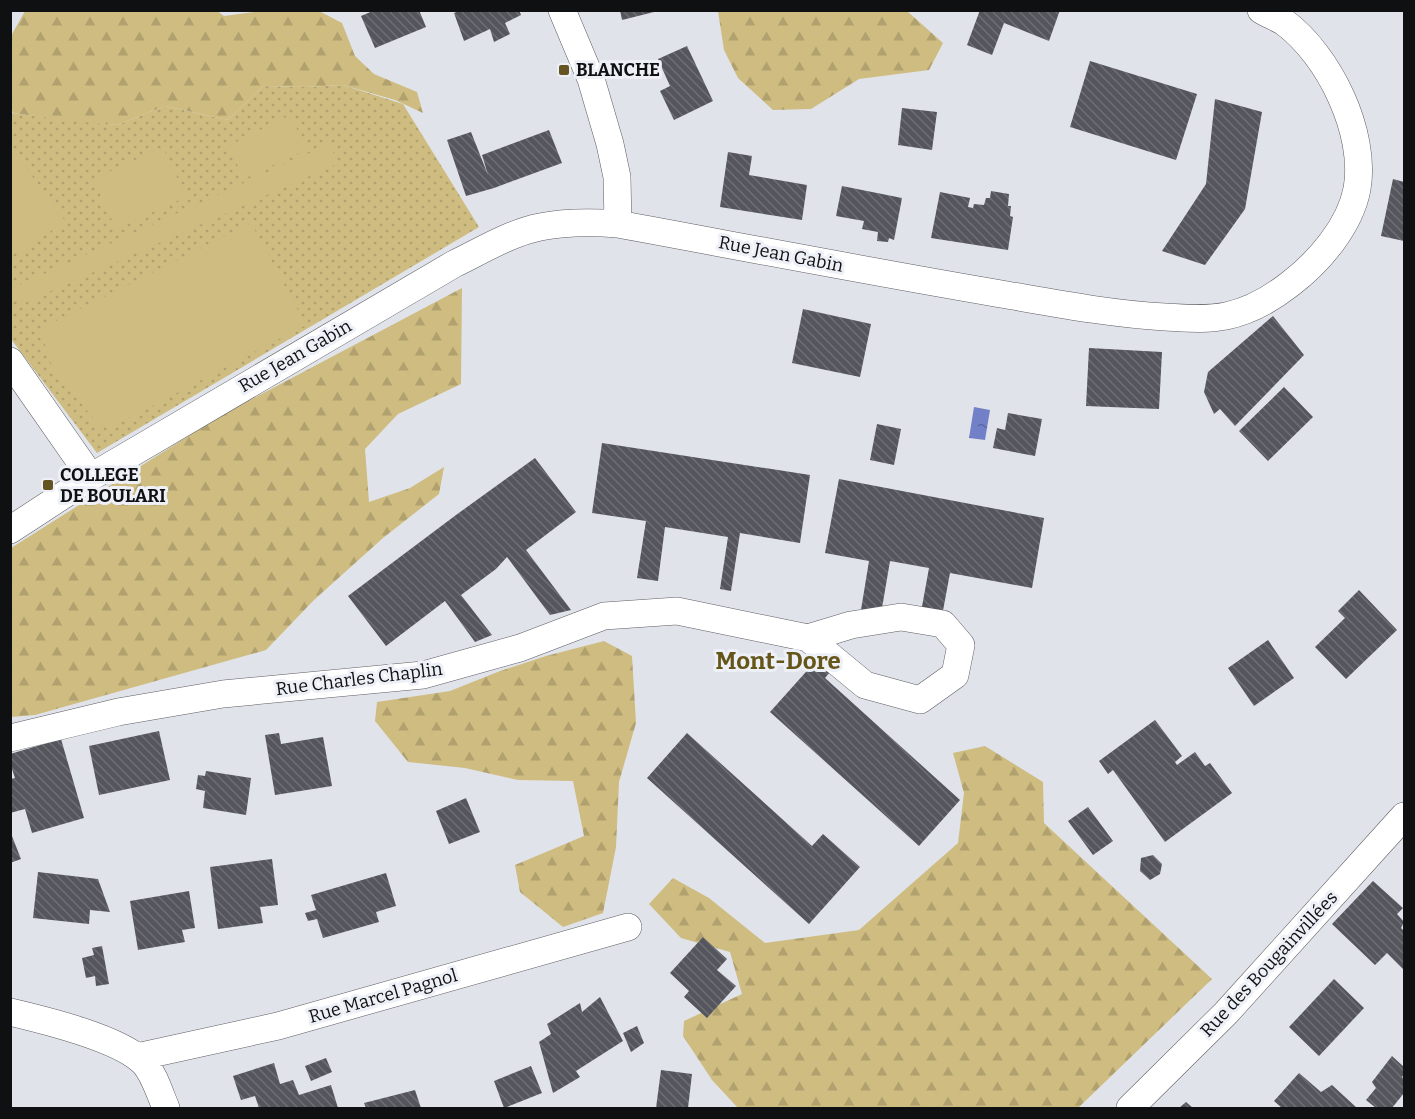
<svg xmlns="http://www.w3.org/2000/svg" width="1415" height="1119" font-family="Bitter,serif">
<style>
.grass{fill:url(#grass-dots)}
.forest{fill:url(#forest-firs)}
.park{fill:#cebc80}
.water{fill:url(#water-ripples)}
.building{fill:url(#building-back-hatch)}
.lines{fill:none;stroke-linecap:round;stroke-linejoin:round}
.minor-casing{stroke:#5d5e64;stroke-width:28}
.minor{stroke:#fff;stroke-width:27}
.poi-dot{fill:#635421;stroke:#eef0f8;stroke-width:2}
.labels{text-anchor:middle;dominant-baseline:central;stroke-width:6;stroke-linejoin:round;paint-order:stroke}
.poi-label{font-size:18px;font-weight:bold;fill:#0f1012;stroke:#eef0f8;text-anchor:start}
.street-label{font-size:18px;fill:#0f1012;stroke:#eef0f8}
.district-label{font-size:24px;font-weight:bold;fill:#655519;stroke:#eef0f8}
</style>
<defs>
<pattern id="grass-dots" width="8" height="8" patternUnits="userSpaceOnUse" patternTransform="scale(1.5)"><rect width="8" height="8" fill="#cebc80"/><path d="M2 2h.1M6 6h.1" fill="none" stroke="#b0a16e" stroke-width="1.8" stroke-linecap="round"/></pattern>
<pattern id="forest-firs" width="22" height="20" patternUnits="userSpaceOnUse" patternTransform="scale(1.5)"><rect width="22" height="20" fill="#cebc80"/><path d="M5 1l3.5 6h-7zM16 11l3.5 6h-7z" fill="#b0a16e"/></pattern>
<pattern id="water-ripples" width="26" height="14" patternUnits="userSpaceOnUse" patternTransform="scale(1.5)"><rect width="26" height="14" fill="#7280c8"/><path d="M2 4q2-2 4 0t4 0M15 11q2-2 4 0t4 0" fill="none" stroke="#5c67a1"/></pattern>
<pattern id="building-back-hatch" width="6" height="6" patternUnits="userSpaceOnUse" patternTransform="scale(1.5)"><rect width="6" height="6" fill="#55565d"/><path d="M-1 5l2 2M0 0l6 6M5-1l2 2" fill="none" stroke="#6e6e74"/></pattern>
</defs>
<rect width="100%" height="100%" fill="#e1e3ea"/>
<!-- grass -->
<path class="grass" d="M343 85 403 104 479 227 97 453 11 339V113L117 125 165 106 228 120 263 86 305 87Z"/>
<!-- forest -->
<path class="forest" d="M216 10 224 16 261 11H319L342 23 355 56 374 74 417 92 423 113 395 100 343 85 305 87 263 86 228 120 165 106 117 125 71 121 13 113 11 108V36L25 11Z
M718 11H907L943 43 929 70 859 79 811 109 773 110 738 78 724 50Z
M462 288 461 384 398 414 365 449 369 502 410 488 444 467 439 494 383 538 314 600 266 650 35 715 11 717V548L220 416Z
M604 641 632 656 636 723 619 782 616 847 603 913 563 927 520 892 515 865 584 836 573 781 518 780 465 768 408 762 375 721 377 702 450 691 500 671 546 656Z
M985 746 1043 782 1044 823 1212 979 1078 1108H738L712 1080 683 1036 684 1021 742 994 730 952 681 938 649 904 673 878 709 898 765 943 859 930 958 843 964 793 953 753Z"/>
<!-- park -->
<path class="park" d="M290 115 307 149 244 179 228 146Z
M329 144 339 163 22 304 11 289Z
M10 146 65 221 19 254 11 243Z
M163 147 186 197 116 229 93 179Z
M251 223 306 325 116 425H98L51 364 40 329Z"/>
<!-- water -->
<path class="water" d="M974 407 990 410 985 440 969 438Z"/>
<!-- building -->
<path class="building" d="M375 10H419L426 27 375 48 361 16Z
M461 10H519L521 15 505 23 510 34 494 42 490 29 464 41 454 13Z
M620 10H658V11L622 20Z
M980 10H1060L1049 41 1004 23 992 55 967 45Z
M687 46 713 101 674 120 660 91 670 86 658 59Z
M1090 61 1197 94 1176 160 1070 127Z
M1215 99 1262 112 1245 209 1205 265 1162 251 1206 184Z
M902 108 937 112 932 150 898 145Z
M549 130 562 163 494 188 466 196 447 140 471 132 488 175 482 155Z
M728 152 752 156 749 175 807 185 802 220 720 207Z
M1393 179 1404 182V241L1381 236Z
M842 186 902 198 894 240 889 238 888 242 877 241 878 232 862 229 864 221 836 216Z
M991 191 1009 194 1008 206H1011L1010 216 1013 217 1008 250 931 238 940 192 970 198 968 207 973 208 974 204 984 205 986 198H990Z
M803 309 871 324 860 377 792 363Z
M1273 316 1304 355 1235 426 1220 409 1214 414 1204 392 1208 372Z
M1089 348 1162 352 1159 409 1086 406Z
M1284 387 1313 417 1268 461 1239 431Z
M1008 413 1042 419 1035 456 993 448 997 428 1005 430Z
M877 424 901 429 894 465 870 460Z
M602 443 810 475 800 543 740 533 731 591 720 589 728 537 665 527 658 581 637 578 646 521 592 513Z
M535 458 576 512 526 550 571 610 550 615 507 557 496 569 461 595 492 635 475 642 445 601 386 646 348 596 456 515Z
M839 479 1044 518 1032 588 950 573 942 616 921 612 929 568 890 561 881 614 860 616 869 561 825 553Z
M1359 590 1397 630 1346 679 1315 647 1345 618 1338 611Z
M1268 640 1294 678 1254 706 1228 668Z
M822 654 835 666 825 678 960 800 919 846 770 712Z
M1155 720 1182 756 1175 762 1177 765 1195 752 1205 766 1210 763 1232 793 1165 842 1113 770 1108 774 1099 761Z
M159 731 170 780 99 795 89 746Z
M279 733 281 744 323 737 332 786 275 795 265 735Z
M687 733 812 846 823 834 860 867 809 924 647 778Z
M61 739 84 818 32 833 25 809 10 813V779L15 778 10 763V754Z
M206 771 251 778 246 815 203 808 205 791 196 789 198 775 205 776Z
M466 798 480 832 449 844 436 811Z
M1088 807 1113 841 1093 855 1068 821Z
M10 831 21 859 10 863Z
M1153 855 1162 864 1160 874 1150 880 1140 871 1141 858Z
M272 859 278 905 260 907 263 923 218 929 210 867Z
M38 872 98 879 110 912 90 910 89 924 33 918Z
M386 873 396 906 376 912 379 922 323 938 317 919 308 921 305 913 316 910 311 895Z
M1373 881 1403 908 1397 914 1404 922 1401 928 1404 931V970L1387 953 1375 965 1332 924Z
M189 891 195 928 182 930 185 942 138 950 130 901Z
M703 937 727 959 717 970 736 986 707 1018 684 997 689 991 670 973Z
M102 946 109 984 96 986 95 976 86 978 82 958 94 955 92 948Z
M1334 979 1364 1008 1319 1056 1289 1027Z
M600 997 623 1041 576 1071 580 1077 553 1093 539 1042 551 1034 547 1024 580 1003 582 1012Z
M637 1026 644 1043 631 1052 623 1033Z
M1392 1056 1404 1067V1074L1402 1077 1404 1079V1093L1392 1108H1376L1366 1100 1376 1088 1372 1082Z
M326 1058 332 1072 311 1081 305 1066Z
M274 1063 280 1084 293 1080 299 1095 331 1085 338 1108H259L255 1096 241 1100 233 1076Z
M531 1066 542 1093 504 1108 494 1081Z
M661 1070 692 1074 688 1108H656Z
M1299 1073 1321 1092 1332 1085 1357 1108H1282L1274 1101Z
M415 1090 421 1108H366L364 1103Z
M1186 1102 1193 1108H1179Z"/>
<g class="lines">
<!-- minor casing -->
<g class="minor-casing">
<path id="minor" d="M562 10 591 79 610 144 617 177 618 224
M10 361 91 477
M10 530 91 477 454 264C481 251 510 233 540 227 566 222 591 222 618 224 748 248 877 273 1007 295 1059 304 1112 314 1165 317 1186 318 1206 320 1226 316 1250 311 1271 299 1290 284 1319 262 1350 226 1357 189 1367 133 1329 55 1284 22 1277 18 1268 14 1261 10
M10 738 118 712 223 694 423 675 520 648 604 616 677 611 808 638 851 625 901 617 943 624 961 645 955 675 920 700 865 685 808 638
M10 1012C44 1020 120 1038 144 1063 154 1074 160 1094 166 1108
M137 1057 278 1026 628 927
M1130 1108 1226 1013 1404 816"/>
</g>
<!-- minor -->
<use href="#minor" class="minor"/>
</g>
<!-- markers -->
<g class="poi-dot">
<rect x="558" y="64" width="12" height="12" rx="3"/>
<rect x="42" y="479" width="12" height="12" rx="3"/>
</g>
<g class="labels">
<!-- poi labels -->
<g class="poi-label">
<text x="576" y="70">BLANCHE</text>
<text x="60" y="475">COLLEGE<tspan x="60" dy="21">DE BOULARI</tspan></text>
</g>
<!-- street labels -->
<g class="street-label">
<text transform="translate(781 254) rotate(11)">Rue Jean Gabin</text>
<text transform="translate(295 356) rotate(-30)">Rue Jean Gabin</text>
<text transform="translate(359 679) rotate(-7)">Rue Charles Chaplin</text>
<text transform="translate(1269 964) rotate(-47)">Rue des Bougainvillées</text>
<text transform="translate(383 996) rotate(-16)">Rue Marcel Pagnol</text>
</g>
<!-- district labels -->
<g class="district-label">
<text x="778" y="661">Mont-Dore</text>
</g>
</g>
<!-- border -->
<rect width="1415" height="1119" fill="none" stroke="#0f1012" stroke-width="24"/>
</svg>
